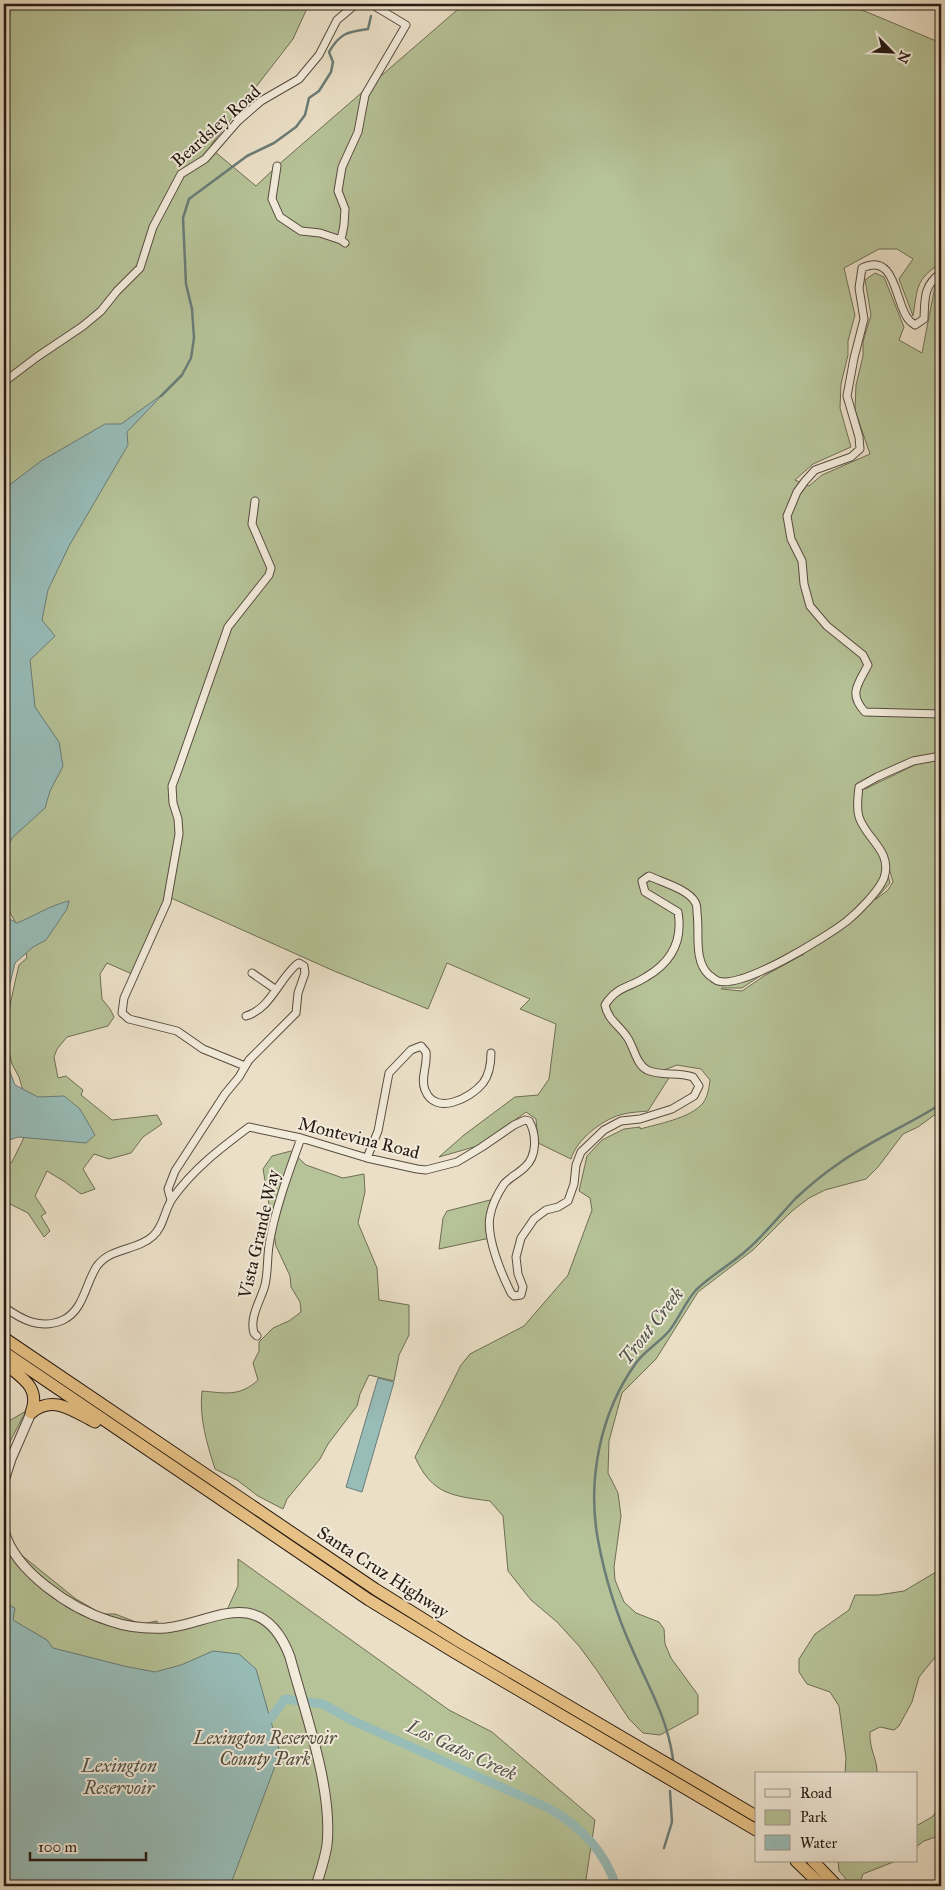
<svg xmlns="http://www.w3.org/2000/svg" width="945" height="1890" font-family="'IM FELL Great Primer',serif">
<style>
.green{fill:#b6c297;stroke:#6e6e55;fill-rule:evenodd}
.water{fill:#98bdb9;stroke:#6a7c77}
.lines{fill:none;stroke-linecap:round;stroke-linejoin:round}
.stream{stroke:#6a7c77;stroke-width:2.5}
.canal{stroke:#98bdb9;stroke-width:9}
.minor-casing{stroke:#574c40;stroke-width:9}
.tertiary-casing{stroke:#574c40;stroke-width:11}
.trunk-casing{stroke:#261a13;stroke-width:13}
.minor{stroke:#f2ebdb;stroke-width:7}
.tertiary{stroke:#f2ebdb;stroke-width:9}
.trunk{stroke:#e6c084;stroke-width:11}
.labels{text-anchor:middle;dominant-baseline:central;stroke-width:4;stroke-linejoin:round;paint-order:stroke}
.street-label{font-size:18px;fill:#261a13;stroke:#f2ebdb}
.park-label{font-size:18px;font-style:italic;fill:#514c3b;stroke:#f2ebdb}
.water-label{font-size:19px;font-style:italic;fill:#4e534d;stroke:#f2ebdb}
</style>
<rect width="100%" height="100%" fill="#ebe0c7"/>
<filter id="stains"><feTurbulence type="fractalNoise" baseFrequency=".004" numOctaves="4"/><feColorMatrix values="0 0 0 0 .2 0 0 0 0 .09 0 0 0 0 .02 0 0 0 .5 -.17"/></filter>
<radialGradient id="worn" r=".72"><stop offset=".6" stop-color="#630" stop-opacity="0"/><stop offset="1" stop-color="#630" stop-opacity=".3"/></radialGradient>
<!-- green -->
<path class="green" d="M4 4H309L293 39 211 145 216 147 214 151 256 186 277 166 464 4H865L862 10 941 43V263C915 280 918 287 913 316L899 279 913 259 897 249H879L844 268 855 315 848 341V355L841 384 840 408 851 447 813 464 795 480 809 486 822 475 870 454 855 410 856 385 863 356V342L871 315 865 280 875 273 884 277 904 327 899 340 922 353 935 286 941 282V1110L918 1127 903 1134 878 1167 866 1179 825 1190 809 1198 792 1211 753 1250 698 1292 656 1359 622 1393 609 1441 608 1473 618 1493 621 1516 614 1567 615 1580 624 1602 636 1613 659 1622 664 1629 665 1644 671 1658 698 1695V1714L660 1735 643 1733 629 1719 596 1669 579 1646 557 1622 531 1600 508 1571 503 1516 490 1501C453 1496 432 1495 415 1457L461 1365 470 1354 524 1326 568 1275 592 1210 590 1198 579 1191 587 1156 602 1140 624 1129 640 1127V1129C658 1124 691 1118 703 1103 708 1096 709 1088 710 1080L701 1069 677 1065 664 1070 672 1073 648 1111C639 1112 629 1112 620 1115 602 1120 576 1140 571 1159L538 1143 536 1119 526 1112 481 1145 439 1157 464 1135 515 1097 538 1095 549 1079 556 1024 520 1009 530 999 447 963 428 1009 334 971 171 898 132 974 107 963 100 974 102 999 110 1009 114 1017 108 1026 67 1037 57 1049 54 1057 58 1078 66 1076 83 1090 81 1095 112 1120 157 1115 162 1124 143 1137 131 1153 109 1159 94 1154 83 1169 95 1189 81 1194 65 1182 47 1171 35 1196 46 1213 41 1216 50 1231 44 1237 28 1213 4 1201V1166L12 1162 32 1121 19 1077 12 1064 6 1041 10 1005 15 982 19 965 27 958 22 934 4 902ZM924 759 923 761 865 789V787ZM886 866 889 868 893 882 888 890 875 900 890 883ZM804 954 764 976 742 991 721 989 722 988H742L763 974Z
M291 1151 306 1165 343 1178 364 1174 365 1192 358 1223 377 1268 379 1300 409 1305V1335L399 1355 394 1381 369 1375 360 1394 357 1406 328 1444 320 1459 287 1499 283 1509 258 1496 237 1480 215 1469C207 1444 199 1418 202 1391 225 1393 240 1397 258 1380L253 1363 259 1351V1342L273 1328 289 1321 301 1312 300 1302 291 1287 290 1276 276 1246 263 1169 272 1156Z
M498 1198 490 1228V1238L439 1249 443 1218 447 1211Z
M26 1411 4 1453V1424Z
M4 1541 76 1599 102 1614H115L141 1624 157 1621 158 1626 226 1612 238 1586V1559L449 1710 492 1732 595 1820 585 1886H4Z
M941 1569V1650L919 1677 912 1702 899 1726 894 1730 880 1727 870 1732C869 1750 878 1760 877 1774H845L846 1758 839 1706 830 1692 807 1684 799 1672V1659L815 1634 849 1610 855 1595H878L904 1591Z
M941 1806V1835L924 1841 916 1847V1826L932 1817Z
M838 1861H896L863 1874 859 1886H852L839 1871Z"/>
<!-- water -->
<path class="water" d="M163 394 127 432 128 445 69 546 48 590 42 620 55 636 30 660 35 707 59 742 63 766 50 791 45 808 13 837 4 852V489L41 461 105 424H121Z
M69 901 67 909 46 940 33 947 15 963 5 1004 4 1040V916L17 923C34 916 51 905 69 901Z
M4 1042 7 1064 15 1085 38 1097 64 1096 80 1109 95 1135 86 1143 18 1137 4 1142Z
M378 1378 394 1382 362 1492 346 1487Z
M4 1603 15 1608 13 1620 47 1640 53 1648 124 1666 155 1672 181 1665 213 1651 239 1654 256 1669 280 1753 230 1886H4Z"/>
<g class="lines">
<!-- stream -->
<path class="stream" d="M161 396 182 375 191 358 194 338 192 309 186 284 183 218 189 199 247 156 274 143 296 127 305 115 309 98 319 91 331 72 333 62 329 52C340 33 347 32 368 29L371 16
M673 1759C667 1717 649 1688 633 1651 617 1616 605 1578 598 1540 587 1480 600 1413 636 1363 645 1350 659 1343 669 1331 679 1319 685 1302 696 1290 711 1275 732 1264 748 1249 765 1234 780 1215 796 1198 809 1186 823 1174 838 1164 870 1141 908 1125 941 1104
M664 1848 672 1822 670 1791
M650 1886 653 1881"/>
<!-- canal -->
<path class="canal" d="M270 1719 285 1699 323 1704 351 1720 548 1808C581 1826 604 1850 616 1886"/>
<!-- minor casing -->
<g class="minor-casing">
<path id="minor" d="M277 166 272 199 280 217 301 231 320 233 341 240
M345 243 341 240 344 225 345 209 338 191 342 167 358 132 365 95 406 25 371 4
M941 273C923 286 925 299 924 319L915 325C913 323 910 322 909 320 895 306 897 251 862 268L859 288 864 319 854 358 847 396 859 437 860 449 851 457 815 470 805 481 797 492 787 516 791 539 802 561 804 584 810 606 827 626 863 655 868 665C858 684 848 694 865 712L941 714
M4 382 37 357 83 326 101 311 117 291 140 268 153 227 181 174 205 159 238 121 261 101 299 79 319 55 337 20 356 4
M252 973 275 989
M245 1066 203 1049 177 1031 129 1019 122 1013 124 998 167 902 179 834 178 819 173 803 172 786 178 770 228 627 269 575 271 568 252 524 255 501
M367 1158 378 1131 389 1073 411 1050 421 1046 426 1052C428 1065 420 1078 425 1090 435 1116 470 1099 483 1083 489 1075 491 1063 491 1053
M171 1200 168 1189 175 1171 225 1094 239 1077 249 1060 296 1013 298 993 305 973 304 966 299 963 296 965C278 981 270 1009 246 1016
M4 1307C22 1320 41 1330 63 1320 84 1310 85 1284 97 1266 111 1247 137 1251 153 1236 164 1226 164 1211 172 1199 193 1169 221 1148 249 1127L301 1138 367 1158 417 1169 426 1170 457 1162 482 1147 514 1125 525 1120 529 1121C537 1135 537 1156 525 1167 518 1174 510 1177 504 1184 498 1193 492 1205 490 1216 486 1237 501 1273 511 1293L514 1296 521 1295 523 1287 518 1274 516 1257 521 1238 534 1219 546 1210 558 1207 568 1201 574 1184 576 1165 581 1152 604 1130 621 1121 640 1119 672 1109 694 1096 699 1086 693 1077C677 1071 662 1077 647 1070 636 1064 634 1047 627 1037 619 1025 608 1020 605 1005 617 986 629 988 646 977 672 962 683 941 678 912L645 892 642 881 649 876C661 882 688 889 695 902 697 904 697 910 697 913 700 932 693 960 709 975 711 976 715 980 718 981 743 989 826 937 847 921 858 912 879 891 884 878 893 851 866 839 859 817 856 807 858 797 859 787L877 777 913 761 941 756
M257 1336 254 1333C249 1317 261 1300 265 1285 268 1272 267 1259 269 1246 274 1212 289 1171 301 1138"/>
</g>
<!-- tertiary casing -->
<g class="tertiary-casing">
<path id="tertiary" d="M4 1481 11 1459 31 1413
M4 1530C14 1571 71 1609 110 1621 127 1627 147 1629 166 1628 192 1626 223 1609 247 1613 270 1617 283 1638 290 1657 305 1713 333 1789 327 1845 325 1859 320 1873 316 1886"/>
</g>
<!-- trunk casing -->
<g class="trunk-casing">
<path id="trunk" d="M4 1338 375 1589 460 1642 756 1816
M4 1352 369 1600 454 1652 756 1830
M4 1363C22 1378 41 1387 31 1413
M31 1413C53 1394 73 1411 95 1422
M796 1861 822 1886
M813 1861 837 1886"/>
</g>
<!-- minor -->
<use href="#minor" class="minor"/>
<!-- tertiary -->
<use href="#tertiary" class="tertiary"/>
<!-- trunk -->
<use href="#trunk" class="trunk"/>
</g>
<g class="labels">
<!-- street labels -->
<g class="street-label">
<text transform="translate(216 126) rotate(-42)">Beardsley Road</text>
<text transform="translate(359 1138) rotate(14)">Montevina Road</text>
<text transform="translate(259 1234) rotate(-77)">Vista Grande Way</text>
<text transform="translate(383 1572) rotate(33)">Santa Cruz Highway</text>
</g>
<!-- park labels -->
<g class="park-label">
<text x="265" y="1738">Lexington Reservoir<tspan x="265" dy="21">County Park</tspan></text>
</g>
<!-- water labels -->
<g class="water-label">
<text transform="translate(651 1326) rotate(-52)">Trout Creek</text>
<text transform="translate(462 1750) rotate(25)">Los Gatos Creek</text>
<text x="119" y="1765">Lexington<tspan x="119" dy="22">Reservoir</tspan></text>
</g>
</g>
<!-- margin -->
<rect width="945" height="1890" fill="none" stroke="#ebe0c7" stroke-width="20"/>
<rect x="5" y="5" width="935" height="1880" fill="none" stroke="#261a13" stroke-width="2.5"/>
<rect x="10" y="10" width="925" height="1870" fill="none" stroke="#261a13"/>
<!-- legend -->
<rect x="755" y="1772" width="162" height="90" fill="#f2ebdb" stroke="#a0978b"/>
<rect x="765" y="1789" width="25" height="8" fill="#f2ebdb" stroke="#a0978b"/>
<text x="800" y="1798" font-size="15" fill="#261a13">Road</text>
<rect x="765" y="1810" width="25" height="15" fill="#b6c297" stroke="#a0978b"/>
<text x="800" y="1822" font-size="15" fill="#261a13">Park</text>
<rect x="765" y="1835" width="25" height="15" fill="#98bdb9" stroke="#a0978b"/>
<text x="800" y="1848" font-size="15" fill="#261a13">Water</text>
<!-- north arrow -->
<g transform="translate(892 52) rotate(114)" stroke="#f2ebdb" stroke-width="4" paint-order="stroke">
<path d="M0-4L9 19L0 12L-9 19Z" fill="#261a13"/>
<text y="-8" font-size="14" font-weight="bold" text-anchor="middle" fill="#261a13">N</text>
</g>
<!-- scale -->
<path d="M30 1852v8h116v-8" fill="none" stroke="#261a13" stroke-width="2.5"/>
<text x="38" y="1852" font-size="15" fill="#261a13" stroke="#f2ebdb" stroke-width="4" paint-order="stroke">100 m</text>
<rect width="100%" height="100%" filter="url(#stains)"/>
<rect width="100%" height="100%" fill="url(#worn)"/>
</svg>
